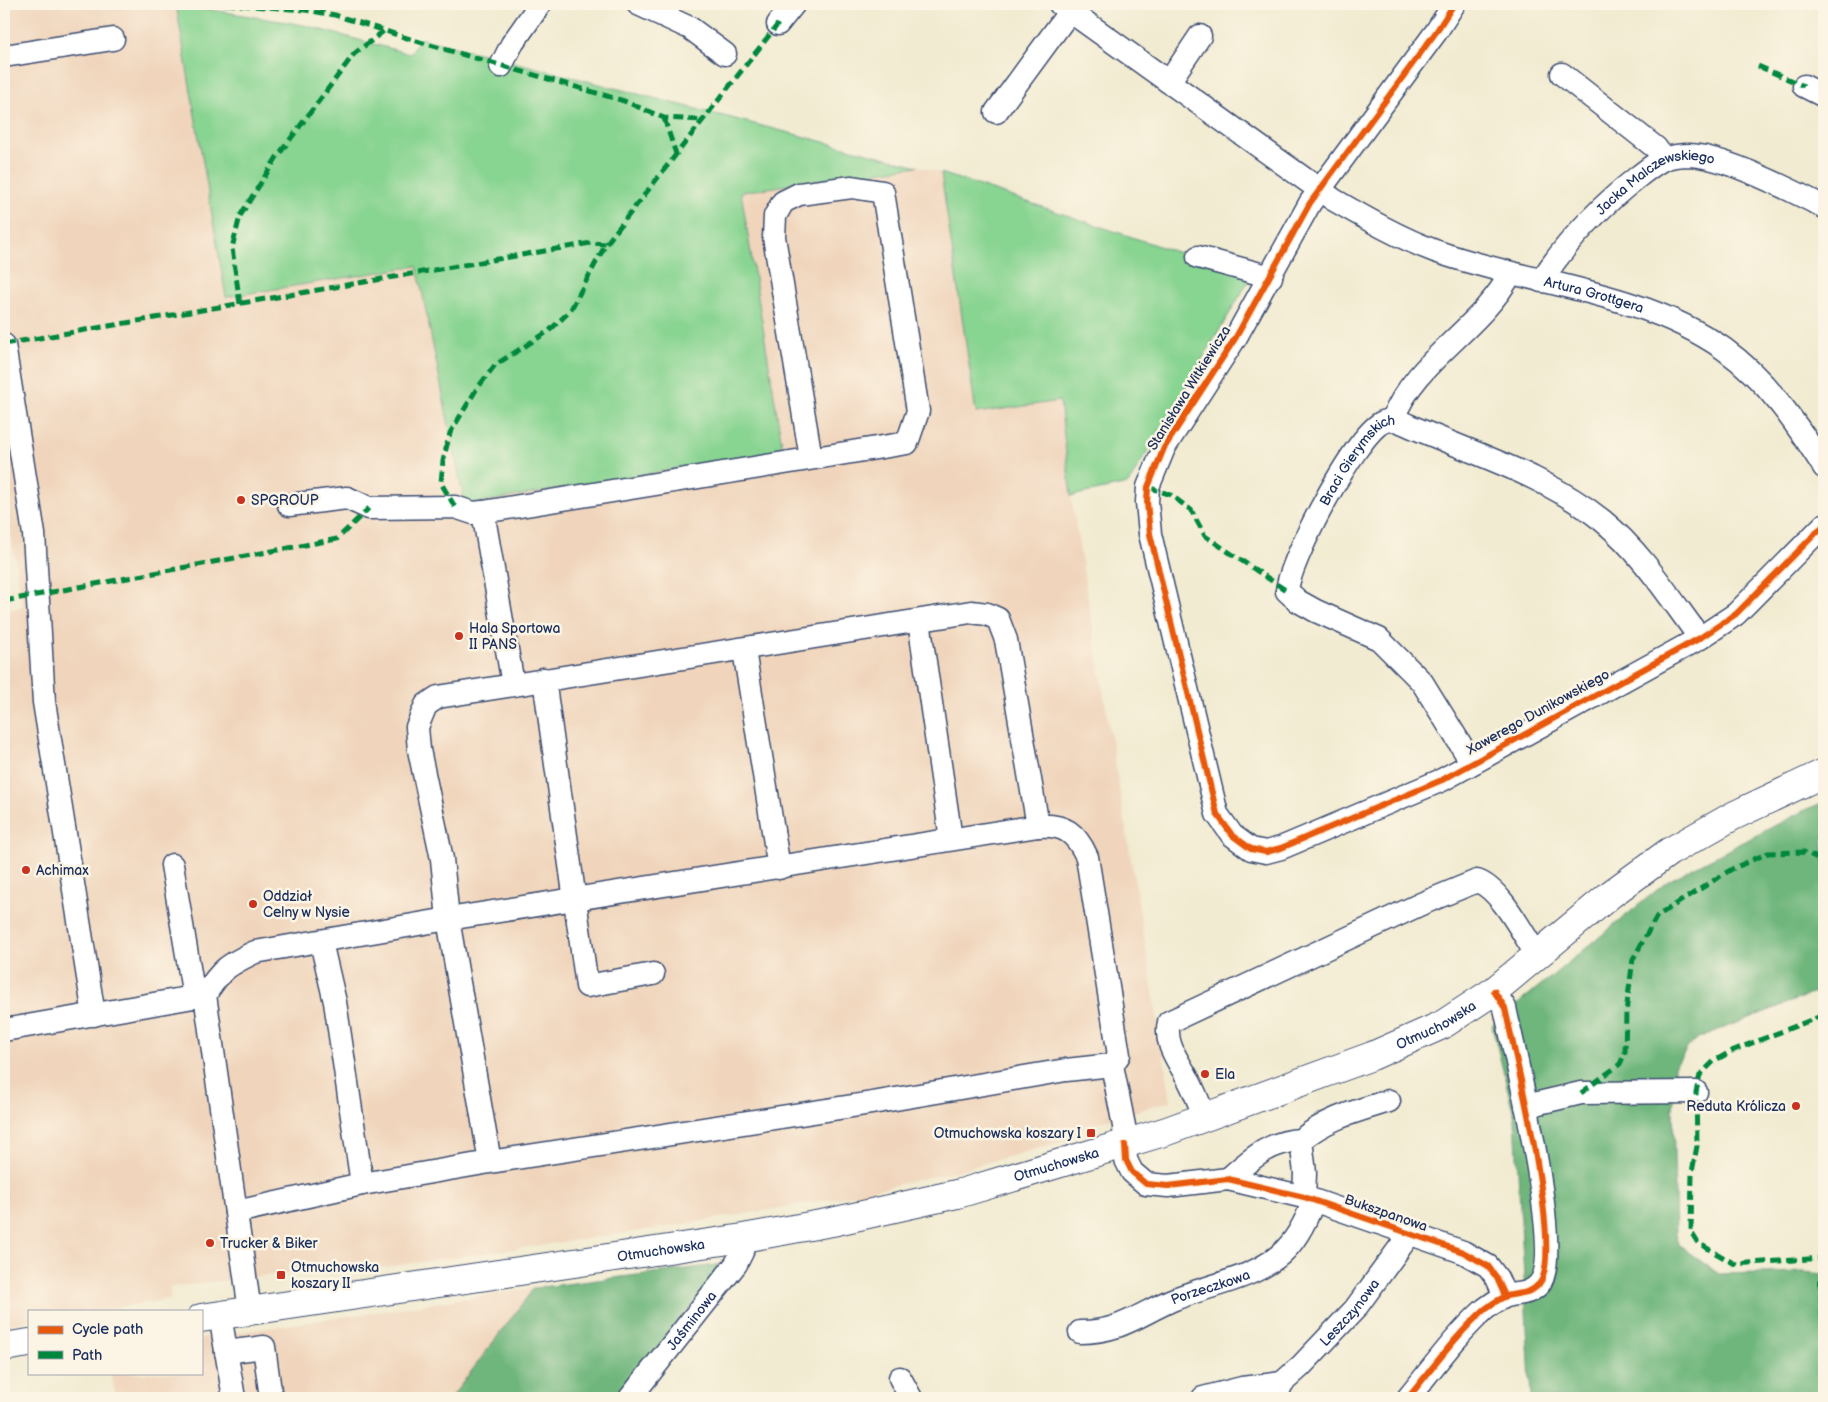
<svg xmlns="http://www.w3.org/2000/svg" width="1828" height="1402" font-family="'Balsamiq Sans',sans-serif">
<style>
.built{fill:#f0d5bc}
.green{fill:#88d491;stroke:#528278}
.forest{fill:#6eb67b;stroke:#44726c}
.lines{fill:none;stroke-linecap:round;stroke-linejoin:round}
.minor-casing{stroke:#3b4b6f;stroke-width:25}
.major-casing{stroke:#3b4b6f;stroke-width:30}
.minor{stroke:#fff;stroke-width:22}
.major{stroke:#fff;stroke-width:28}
.quiet{stroke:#00873e;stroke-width:5;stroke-dasharray:10 5;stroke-linecap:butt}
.cycleway-casing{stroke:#fcf5e5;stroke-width:9}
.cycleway{stroke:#e8590c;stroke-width:6}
.poi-dot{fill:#c8321e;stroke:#fcf5e5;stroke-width:2}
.labels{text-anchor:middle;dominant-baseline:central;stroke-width:5;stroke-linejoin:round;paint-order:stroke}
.street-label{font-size:14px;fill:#1b2f5e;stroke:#fcf5e5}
.poi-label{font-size:14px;fill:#1b2f5e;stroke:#fcf5e5;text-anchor:start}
</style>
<rect width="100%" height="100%" fill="#fcf5e5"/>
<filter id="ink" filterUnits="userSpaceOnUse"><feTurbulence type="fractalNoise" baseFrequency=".02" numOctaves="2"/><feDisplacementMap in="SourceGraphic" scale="10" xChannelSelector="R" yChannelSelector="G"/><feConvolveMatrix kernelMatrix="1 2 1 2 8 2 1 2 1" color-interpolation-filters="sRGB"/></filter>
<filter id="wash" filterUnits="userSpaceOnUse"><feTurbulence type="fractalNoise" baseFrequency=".0096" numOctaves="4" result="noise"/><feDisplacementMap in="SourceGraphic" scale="20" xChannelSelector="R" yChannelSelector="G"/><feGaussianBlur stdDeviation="1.12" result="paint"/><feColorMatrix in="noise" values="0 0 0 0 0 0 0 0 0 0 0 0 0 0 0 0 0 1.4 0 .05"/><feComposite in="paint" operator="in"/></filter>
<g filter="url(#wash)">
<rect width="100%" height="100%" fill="#f1ebd1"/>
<!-- built -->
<path class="built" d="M4 4H176L226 297 417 265 466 505 783 451 741 191 918 166 941 173 976 413 1060 401 1071 496 1171 1101 1085 1126 1068 1140 968 1168 839 1198 654 1229 331 1275 306 1271 170 1287V1299L95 1311H29V1321L4 1325V611L23 607 4 493Z
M534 1288 451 1398H116L111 1373H201V1338Z"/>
<!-- green -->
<path class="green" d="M176 4 304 25 410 54 420 38 918 166 741 192 783 451 465 505 417 266 226 297Z
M941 173 1251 277 1128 484 1071 496 1060 401 976 413Z"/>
<!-- forest -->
<path class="forest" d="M1824 802V989L1698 1038 1688 1047 1675 1066 1673 1111 1676 1235 1680 1246 1719 1274 1803 1272 1824 1274V1398H1531L1515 1119 1492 1025 1668 881 1807 809Z
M725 1264 619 1398H451L534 1288Z"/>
</g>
<g filter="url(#ink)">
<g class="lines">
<!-- minor casing -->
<g class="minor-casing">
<g id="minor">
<path d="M638 4 690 28 725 54"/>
<path id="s1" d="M1060 4 1334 200C1367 219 1400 238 1435 251 1531 285 1640 290 1724 349 1767 380 1796 423 1824 467"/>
<path d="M1454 4 1436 32 1310 203 1236 337 1164 448 1148 487 1147 502 1150 534 1217 814 1232 835 1251 849 1266 852 1281 848 1442 780 1700 638 1736 614 1824 525"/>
<path d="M778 24 794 4"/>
<path d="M4 56 113 39"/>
<path d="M501 66 512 44 540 4"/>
<path d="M1562 74 1656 148 1664 159"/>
<path d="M1169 82 1200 36"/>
<path d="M1804 86 1824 96"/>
<path d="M996 112 1070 11"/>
<path d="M1198 257 1271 277"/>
<path id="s2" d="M1541 281C1567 241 1602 205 1639 176 1647 170 1655 163 1664 159 1672 156 1681 155 1690 155 1724 156 1793 191 1824 207"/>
<path d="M4 345 34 534 44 702 94 1015"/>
<path d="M1393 419C1414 361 1481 329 1511 273"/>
<path d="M289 505 347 498 369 508 455 507 473 513 483 512"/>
<path d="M919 621 951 839"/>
<path d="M744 650 779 868"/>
<path d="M544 679 587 986 653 974"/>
<path d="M513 684 483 512 907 443 918 411 883 192 852 187 799 194 783 202 775 216 774 237 811 458"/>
<path id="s3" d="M1472 763 1422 682 1379 639 1316 611 1298 601 1287 591C1289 561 1356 434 1383 422 1393 418 1399 421 1408 425 1474 454 1546 475 1603 521 1642 553 1670 598 1700 638"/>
<path d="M172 865 194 997"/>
<path d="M321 942 335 1002 362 1184"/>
<path d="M205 995 250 1311"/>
<path d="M4 1030 205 995C221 969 228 965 255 952L448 919 442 859 419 750 417 727 426 705 438 697 971 612 987 614 998 619 1006 640 1038 826"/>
<path d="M1112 1065 1124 1126 1126 1160 1132 1172 1146 1184 1168 1186 1228 1179 1304 1197 1463 1252 1488 1266 1497 1278 1505 1296"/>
<path d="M1526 1106 1581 1093 1696 1092"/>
<path d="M1205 1117C1199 1104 1194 1089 1187 1077 1177 1059 1164 1043 1169 1022L1421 904 1477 881C1501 889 1522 933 1537 955"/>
<path d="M1301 1140C1327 1118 1357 1111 1389 1101"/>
<path d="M1228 1179C1251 1159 1270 1141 1301 1140L1305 1173 1304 1197"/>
<path d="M236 1212 362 1184 490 1162 872 1103 1066 1070 1112 1065 1119 1055 1087 857C1076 833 1065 824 1038 826L448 919 490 1162"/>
<path d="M220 1315 234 1398"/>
<path id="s4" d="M1080 1332C1120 1332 1138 1315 1172 1300 1208 1285 1251 1280 1281 1254 1297 1240 1306 1221 1313 1202"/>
<path d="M226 1352 264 1347 271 1398"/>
<path d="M900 1378 911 1398"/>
<path id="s5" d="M630 1398 736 1264 742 1252 743 1238"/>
<path d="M1203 1398 1242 1388 1282 1383"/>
<path id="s6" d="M1276 1398 1282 1383 1301 1366 1355 1309 1409 1235"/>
<path d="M1408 1398C1432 1369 1456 1335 1485 1309 1490 1305 1498 1300 1504 1297 1516 1292 1529 1296 1539 1284 1565 1256 1514 1051 1505 1008L1494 991"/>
</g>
</g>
<!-- major casing -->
<g class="major-casing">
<g id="major">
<path id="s7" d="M201 1318 743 1238 832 1222 961 1193 1167 1131 1372 1056 1442 1025 1494 991 1611 894 1669 852 1733 816 1824 773"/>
<path d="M4 1347 29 1343"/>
</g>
</g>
<!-- minor -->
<use href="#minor" class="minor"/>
<!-- major -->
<use href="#major" class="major"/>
<!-- quiet -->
<path class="quiet" d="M225 4 305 10 335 15 423 43 590 91 624 101 664 118 701 120
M1758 66 1804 86
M664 118 676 154
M240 304 232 248 240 216 277 157 354 54 385 30
M4 344 591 243 606 244
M1148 487 1171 495 1191 510 1205 536 1287 591
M455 507 441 483 443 461 450 433 476 390 495 365 549 331 570 311 606 244 778 24
M4 601 337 539 369 508
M1824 1015 1734 1050 1714 1061 1700 1075 1696 1092 1697 1146 1692 1172 1691 1232 1698 1243 1735 1264 1824 1258
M1581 1093 1620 1064 1625 1053 1626 1012 1633 959 1657 916 1732 869 1768 853 1804 852 1824 861
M1819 1176H1824
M1820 1279 1824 1355"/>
<!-- cycleway casing -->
<g class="cycleway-casing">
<path id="cycleway" d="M1454 4 1436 32 1310 203 1236 337 1164 448 1148 487 1147 502 1150 534 1217 814 1232 835 1251 849 1266 852 1281 848 1442 780 1700 638 1736 614 1824 525
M1125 1145 1126 1160 1132 1172 1146 1184 1168 1186 1228 1179 1304 1197 1463 1252 1488 1266 1497 1278 1505 1296
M1408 1398C1432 1369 1456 1335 1485 1309 1490 1305 1498 1300 1504 1297 1516 1292 1529 1296 1539 1284 1565 1256 1514 1051 1505 1008L1494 991"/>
</g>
<!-- cycleway -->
<use href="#cycleway" class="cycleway"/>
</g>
</g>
<!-- markers -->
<g class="poi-dot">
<circle cx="241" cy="500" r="5"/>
<circle cx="459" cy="636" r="5"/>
<circle cx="26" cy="870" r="5"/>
<circle cx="253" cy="904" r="5"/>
<circle cx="1205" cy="1074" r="5"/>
<circle cx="1796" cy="1106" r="5"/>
<rect x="1086" y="1128" width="10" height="10" rx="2.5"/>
<circle cx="210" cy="1243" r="5"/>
<rect x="276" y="1270" width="10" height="10" rx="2.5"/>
</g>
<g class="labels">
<!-- street labels -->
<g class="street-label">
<text stroke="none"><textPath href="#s2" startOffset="158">Jacka Malczewskiego</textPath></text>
<text stroke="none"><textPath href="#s1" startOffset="615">Artura Grottgera</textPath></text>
<text transform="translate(1189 388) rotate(-58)">Stanisława Witkiewicza</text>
<text stroke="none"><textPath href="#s3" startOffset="412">Braci Gierymskich</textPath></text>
<text transform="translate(1538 712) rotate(-29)">Xawerego Dunikowskiego</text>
<text stroke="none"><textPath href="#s7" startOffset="1275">Otmuchowska</textPath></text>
<text stroke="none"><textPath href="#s7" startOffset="870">Otmuchowska</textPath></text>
<text transform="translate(1386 1213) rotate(19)">Bukszpanowa</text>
<text stroke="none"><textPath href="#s7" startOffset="465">Otmuchowska</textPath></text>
<text stroke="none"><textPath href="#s4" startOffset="139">Porzeczkowa</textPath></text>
<text stroke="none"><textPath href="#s6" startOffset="114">Leszczynowa</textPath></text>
<text stroke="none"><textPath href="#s5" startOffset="99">Jaśminowa</textPath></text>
</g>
<!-- poi labels -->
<g class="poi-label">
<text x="251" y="500">SPGROUP</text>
<text x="469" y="628">Hala Sportowa<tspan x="469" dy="16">II PANS</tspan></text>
<text x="36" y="870">Achimax</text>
<text x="263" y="896">Oddział<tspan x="263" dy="16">Celny w Nysie</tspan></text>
<text x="1215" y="1074">Ela</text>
<text x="1786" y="1106" text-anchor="end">Reduta Królicza</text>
<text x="1081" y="1133" text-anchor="end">Otmuchowska koszary I</text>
<text x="220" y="1243">Trucker &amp; Biker</text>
<text x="291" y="1267">Otmuchowska<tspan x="291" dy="16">koszary II</tspan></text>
</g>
</g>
<!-- margin -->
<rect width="1828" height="1402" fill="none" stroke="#fcf5e5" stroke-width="20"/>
<!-- legend -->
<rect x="28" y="1310" width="175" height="65" fill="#fcf5e5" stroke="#a2a6af"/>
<rect x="38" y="1326" width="25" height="8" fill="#e8590c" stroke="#a2a6af"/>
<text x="72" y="1334" font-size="15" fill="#1b2f5e">Cycle path</text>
<rect x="38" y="1351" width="25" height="8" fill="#00873e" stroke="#a2a6af"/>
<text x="72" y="1360" font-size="15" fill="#1b2f5e">Path</text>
</svg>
